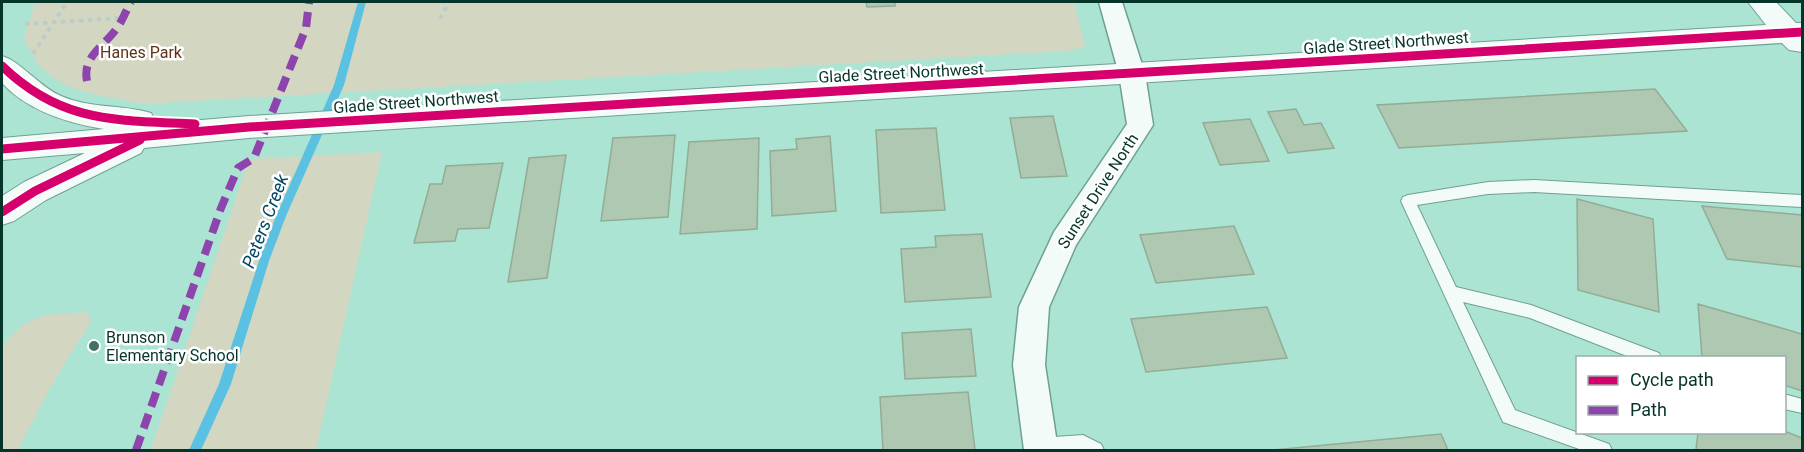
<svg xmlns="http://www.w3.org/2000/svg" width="1804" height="452" font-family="Roboto,sans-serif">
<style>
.green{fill:#d3d7c2}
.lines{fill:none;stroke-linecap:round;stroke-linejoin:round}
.stream{fill:#5ac1e2;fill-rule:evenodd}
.building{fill:#aec8b1;stroke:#92ac95;stroke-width:1.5}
.service-casing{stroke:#70a093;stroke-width:2}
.minor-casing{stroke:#70a093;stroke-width:3}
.tertiary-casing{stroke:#70a093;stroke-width:2}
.path{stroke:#bccdc8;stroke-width:4;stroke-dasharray:4.5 4.5;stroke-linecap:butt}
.service{fill:#f2fbf8;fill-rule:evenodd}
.minor{fill:#f2fbf8;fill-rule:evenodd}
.tertiary{fill:#f2fbf8;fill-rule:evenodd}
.quiet{stroke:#8e44ad;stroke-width:8;stroke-dasharray:15 8;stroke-linecap:butt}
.cycleway-casing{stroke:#fff;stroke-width:13}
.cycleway{stroke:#d6006c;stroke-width:9}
.poi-dot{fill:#3f7265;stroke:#fff;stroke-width:2}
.labels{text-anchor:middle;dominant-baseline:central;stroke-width:5;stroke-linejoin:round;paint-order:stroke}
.street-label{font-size:16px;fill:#05352a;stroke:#fff}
.park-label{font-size:16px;fill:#603314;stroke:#fff}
.poi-label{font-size:16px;fill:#05352a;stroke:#fff;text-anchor:start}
.water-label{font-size:18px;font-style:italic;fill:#004864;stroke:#fff}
</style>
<rect width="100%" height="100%" fill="#abe4d3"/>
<!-- green -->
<path class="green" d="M35 2H1074L1085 47 1068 51 144 104C107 96 64 94 38 64 33 57 28 47 24 39Z
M382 152 316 450H151L249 159Z
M87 312 91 321 50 388 18 450H2V345L22 325 44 315Z"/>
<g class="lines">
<!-- stream -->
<path class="stream" d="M358 2H366L344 85 286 216 269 261 231 384 201 450H189L219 384 259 261 276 216 334 85Z"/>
</g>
<!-- building -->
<path class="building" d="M866 2H895V6L867 7Z
M1655 89 1687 131 1399 148 1377 105Z
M1296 109 1304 125 1321 123 1334 148 1288 153 1268 112Z
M1053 116 1067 176 1021 178 1010 118Z
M1250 119 1269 161 1220 165 1203 123Z
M936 128 945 210 881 213 876 130Z
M675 135 668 217 601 221 613 138Z
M830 136 836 211 772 216 770 151 797 149 796 139Z
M759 138 757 229 680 234 689 142Z
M566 155 547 278 508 282 529 158Z
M503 163 489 228 458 229 455 241 414 243 430 184H442L446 166Z
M1577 199 1653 219 1659 312 1578 290Z
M1702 206 1802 215V267L1727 259Z
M1234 226 1254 274 1156 283 1140 235Z
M982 234 991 297 905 302 901 249 936 247 935 236Z
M1698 304 1802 334V391L1784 385V358H1702Z
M1267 307 1287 358 1146 372 1131 319Z
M971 329 976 376 905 379 902 333Z
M968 392 975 450H883L880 397Z
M1784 431 1802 438V450H1696L1698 432Z
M1441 434 1448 450H1273Z"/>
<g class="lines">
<!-- service casing -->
<g class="service-casing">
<path id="service" d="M1534 180 1802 195V207L1534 192 1488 194 1417 205 1456 287 1531 305 1659 353 1661 358H1632L1530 318 1463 302 1515 410 1609 444 1612 450H1582L1503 422 1401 201 1403 197 1408 195 1488 182Z
M1784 394 1802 399V413L1784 409Z
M1083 435 1101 444 1104 450H1033L1031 446 1034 440 1040 438Z"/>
</g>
<!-- minor casing -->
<g class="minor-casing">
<path id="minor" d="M1099 2H1122L1145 74 1153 125 1076 245 1049 307 1045 365 1058 450H1024L1013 365 1019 307 1054 232 1127 124 1119 74Z"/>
</g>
<!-- tertiary casing -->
<g class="tertiary-casing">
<path id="tertiary" d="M1748 2H1776L1796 23H1802V52L1789 50 1782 43 249 138 144 148 141 153 46 200 14 221 2 225V196L24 182 85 153 2 160V138L104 129C67 123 28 111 2 83V56C20 61 38 85 59 95 89 109 121 104 151 113L155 121 153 124 249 116 1766 25Z"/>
</g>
<!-- path -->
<path class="path" d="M440 19 449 2
M25 24 123 18
M33 54 67 2"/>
<!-- service -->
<use href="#service" class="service"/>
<!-- minor -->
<use href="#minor" class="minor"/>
<!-- tertiary -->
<use href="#tertiary" class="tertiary"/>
<!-- quiet -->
<path class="quiet" d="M87 81C82 56 104 47 117 28 123 20 126 10 131 2
M136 450 221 208 238 168 254 158 306 28 309 2"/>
<!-- cycleway casing -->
<g class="cycleway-casing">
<path id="cycleway" d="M2 66C62 124 117 120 195 124
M2 149 249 127 1802 32
M2 212 35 191 140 140"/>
</g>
<!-- cycleway -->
<use href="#cycleway" class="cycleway"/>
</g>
<!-- markers -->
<circle class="poi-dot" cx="94" cy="346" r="6"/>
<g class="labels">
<!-- street labels -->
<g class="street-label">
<text transform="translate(1386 43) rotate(-4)">Glade Street Northwest</text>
<text transform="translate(901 73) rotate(-3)">Glade Street Northwest</text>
<text transform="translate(416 102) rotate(-4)">Glade Street Northwest</text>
<text transform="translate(1098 191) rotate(-57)">Sunset Drive North</text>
</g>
<!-- park labels -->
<g class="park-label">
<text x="141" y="52">Hanes Park</text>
</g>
<!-- poi labels -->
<g class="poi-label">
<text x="106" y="337">Brunson<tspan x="106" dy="18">Elementary School</tspan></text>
</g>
<!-- water labels -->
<g class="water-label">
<text transform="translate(265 221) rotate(-69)">Peters Creek</text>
</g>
</g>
<!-- border -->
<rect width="1804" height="452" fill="none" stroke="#05352a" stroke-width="6"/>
<!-- legend -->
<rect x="1576" y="356" width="210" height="78" fill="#ffffff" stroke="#9baeaa" stroke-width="1.5"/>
<rect x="1588" y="376" width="30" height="9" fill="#d6006c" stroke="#9baeaa" stroke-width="1.5"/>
<text x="1630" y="386" font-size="18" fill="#05352a">Cycle path</text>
<rect x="1588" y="406" width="30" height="9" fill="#8e44ad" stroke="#9baeaa" stroke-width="1.5"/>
<text x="1630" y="416" font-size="18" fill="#05352a">Path</text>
</svg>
